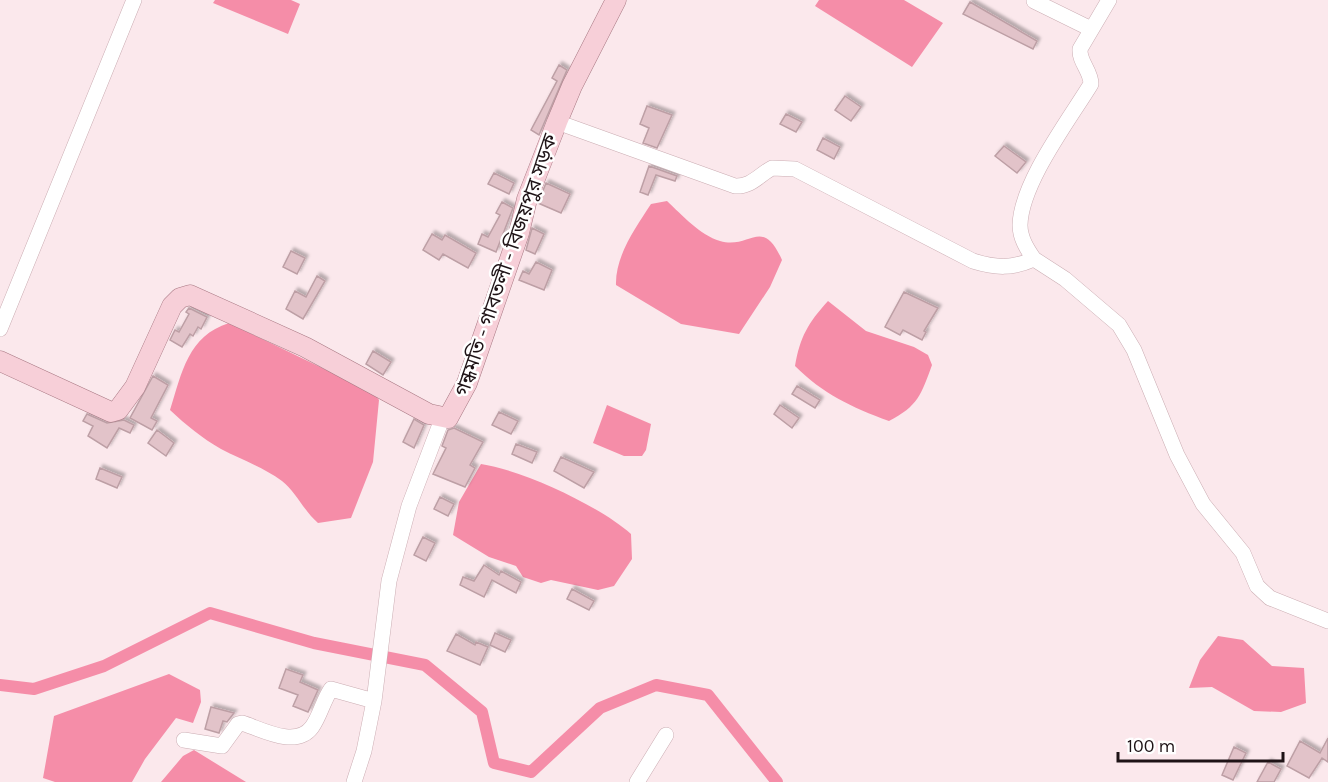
<svg xmlns="http://www.w3.org/2000/svg" width="1328" height="782" font-family="Karla,'Noto Sans Bengali',sans-serif">
<style>
.water{fill:#f58da8}
.lines{fill:none;stroke-linecap:round;stroke-linejoin:round}
.canal{stroke:#f58da8;stroke-width:12}
.building{fill:#e2c3c9;stroke:#bd9fa5;stroke-width:1.5;filter:url(#shadow)}
.minor-casing{stroke:#cbadb3;stroke-width:16}
.major-casing{stroke:#a87883;stroke-width:21}
.minor{stroke:#fff;stroke-width:15}
.major{stroke:#f7cfd8;stroke-width:20}
.labels{text-anchor:middle;dominant-baseline:central;stroke-width:5;stroke-linejoin:round;paint-order:stroke}
.street-label{font-size:20px;fill:#1e1316;stroke:#fff}
</style>
<defs>
<filter id="shadow"><feDropShadow dx="3" dy="-3" stdDeviation="1.5" flood-color="#0004"/></filter>
</defs>
<rect width="100%" height="100%" fill="#fbe8ec"/>
<!-- water -->
<path class="water" d="M215 0H291L300 4 288 34 213 3Z
M819 0H904L943 23 912 67 815 6Z
M667 201C682 215 700 235 720 241 750 250 762 215 782 260L770 287 739 334 681 324 616 285C615 256 636 227 651 204Z
M828 301 866 331 914 347 928 355 932 365C921 395 918 406 889 421 851 407 823 394 795 366 800 337 808 323 828 301Z
M229 323 374 393 379 400 373 462 351 518 318 523C304 511 296 492 282 481 263 467 242 460 221 449 202 438 186 425 170 410 182 372 188 336 229 323Z
M607 405 651 424 646 450 642 456H624L593 443Z
M481 464C522 470 600 506 631 534L632 559 614 586 598 590 551 580 541 583 523 577 516 566 489 557 453 535 459 502Z
M1218 636 1243 640 1272 666 1304 668 1306 703 1281 712 1254 711 1212 687 1189 688 1200 660Z
M169 674 200 690 201 702 193 723 176 718 145 759 132 782H55L43 778 54 716Z
M194 750 246 782H161L183 756Z"/>
<g class="lines">
<!-- canal -->
<path class="canal" d="M0 685 34 689 104 666 210 613 314 643 425 665 482 712 494 763 531 772 600 708 656 685 708 695 777 782"/>
</g>
<!-- building -->
<path class="building" d="M970 2 1037 41 1033 49 963 14Z
M559 65 567 70 539 135 531 130 557 81 552 78Z
M845 96 861 107 851 121 835 110Z
M647 106 672 115 657 148 643 143 649 128 640 124Z
M786 114 802 122 796 132 780 124Z
M823 138 840 147 834 159 817 150Z
M1004 146 1026 162 1017 173 995 156Z
M649 166 677 176 675 181 656 175 648 195 640 192Z
M494 173 514 183 509 194 488 184Z
M546 183 570 194 561 213 538 203Z
M502 202 513 208 496 252 478 244 482 234 488 237 500 215 496 213Z
M532 228 544 234 535 254 526 250Z
M432 234 442 240 445 235 476 253 468 268 443 254 439 260 423 250Z
M291 251 305 258 297 274 283 267Z
M536 262 552 270 544 290 519 280 523 271 529 274Z
M317 276 325 281 303 319 286 309 295 291 306 297Z
M904 292 938 308 924 331 926 332 922 340 903 330 900 335 885 327Z
M189 308 207 317 201 329 198 327 193 336 190 334 182 347 170 340 175 330 179 332 189 314 186 312Z
M373 351 391 362 383 375 366 364Z
M153 376 168 385 151 418 157 421 152 430 130 418Z
M797 386 820 400 815 408 792 394Z
M780 405 799 418 792 428 774 414Z
M499 412 518 421 511 434 492 425Z
M87 414 107 423 124 420 134 425 130 433 119 428 107 448 88 436 93 426 83 421Z
M414 419 424 425 414 448 403 442Z
M454 428 483 442 470 465 475 468 465 487 433 474 446 448 442 446 448 430Z
M157 430 174 443 166 456 148 443Z
M516 444 537 452 532 463 512 454Z
M561 457 594 472 584 488 554 471Z
M100 468 122 477 117 488 96 479Z
M440 497 454 504 448 516 434 509Z
M423 537 435 543 426 561 414 555Z
M484 565 499 575 501 571 521 582 516 593 492 580 484 597 460 585 463 577 474 581Z
M572 589 594 601 589 610 567 599Z
M495 633 511 640 505 652 490 645Z
M456 634 475 645 476 642 488 647 480 665 447 651Z
M286 669 303 675 300 682 318 690 308 712 293 706 298 695 279 688Z
M211 707 234 713 227 722 223 721 219 733 205 729Z
M1328 738V762L1322 758 1309 778 1287 766 1300 741 1320 753Z
M1234 747 1246 753 1233 780 1222 775Z
M1268 762 1281 769 1274 782H1257Z"/>
<g class="lines">
<!-- minor casing -->
<g class="minor-casing">
<path id="minor" d="M1034 1 1091 29
M557 122 735 186C751 187 759 175 772 168L795 169 973 261C996 268 1012 269 1034 259L1065 279 1119 325 1134 350 1177 455 1203 504 1243 553 1257 586 1270 598 1328 621
M1034 259C1027 249 1020 238 1020 225 1021 183 1069 120 1091 84 1091 71 1079 62 1080 49L1109 0
M0 329 134 0
M184 740 222 746 238 724 242 723C261 729 296 749 312 727 320 716 323 701 331 689L374 701
M354 782 364 751 374 701 389 581 409 506 442 419
M637 782 666 735"/>
</g>
<!-- major casing -->
<g class="major-casing">
<path id="major" d="M0 361 111 412 118 410 135 387 172 306 180 298 190 295 305 347 429 414 448 418 467 383 519 233 527 199 557 122 572 86 616 0"/>
</g>
<!-- minor -->
<use href="#minor" class="minor"/>
<!-- major -->
<use href="#major" class="major"/>
</g>
<g class="labels">
<!-- street labels -->
<g class="street-label">
<text transform="translate(506 265) rotate(-71)">গন্ধমতি - গাবতলী - বিজয়পুর সড়ক</text>
</g>
</g>
<!-- scale -->
<path d="M1118 752v9h165v-9" fill="none" stroke="#1e1316" stroke-width="3"/>
<text x="1127" y="752" font-size="18" fill="#1e1316" stroke="#ffffff" stroke-width="4.5" paint-order="stroke">100 m</text>
</svg>
